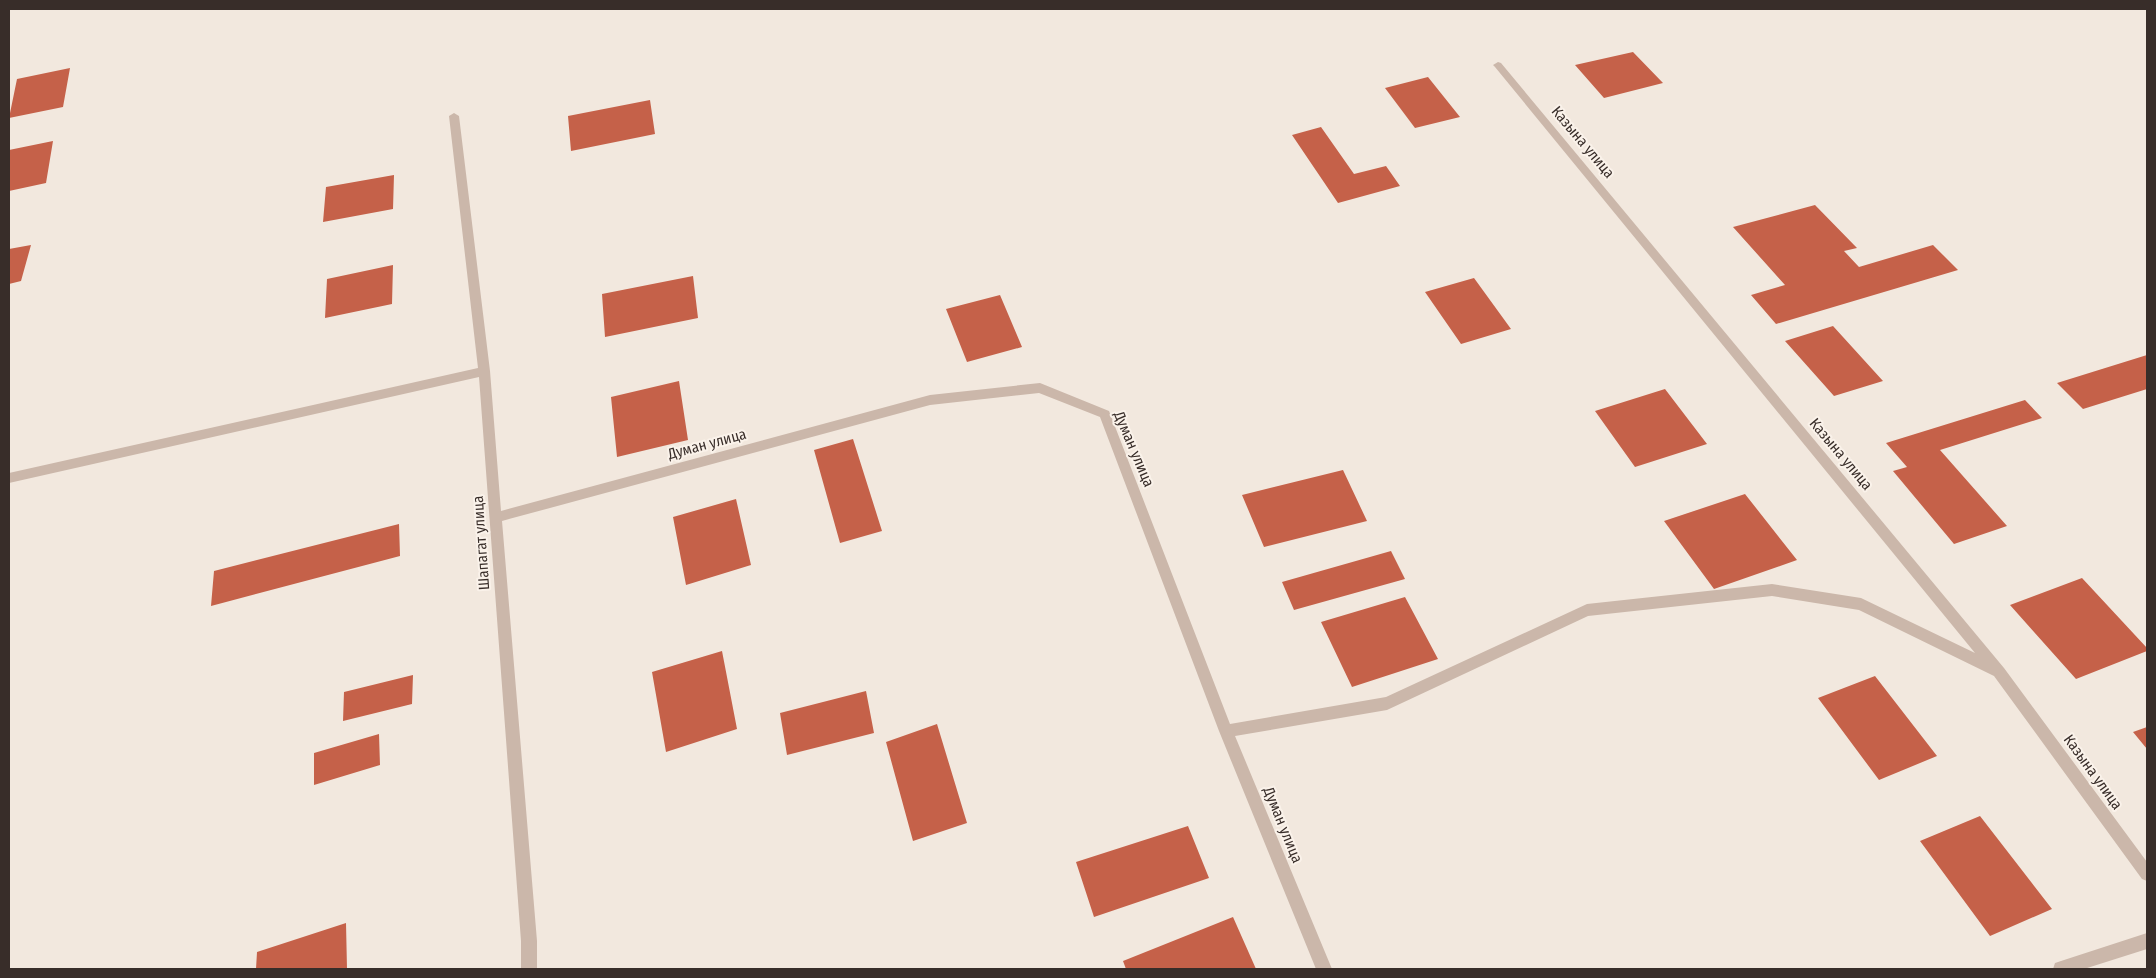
<svg xmlns="http://www.w3.org/2000/svg" width="2156" height="978" font-family="'Fira Sans Condensed',sans-serif">
<style>
.building{fill:#c56149}
.lines{fill:none;stroke-linecap:round;stroke-linejoin:round}
.minor{fill:#cbb7aa;fill-rule:evenodd}
.labels{text-anchor:middle;dominant-baseline:central;stroke-width:4;stroke-linejoin:round;paint-order:stroke}
.street-label{font-size:15px;fill:#382d29;stroke:#faf2ea}
</style>
<rect width="100%" height="100%" fill="#f2e8de"/>
<!-- building -->
<path class="building" d="M1633 52 1663 83 1604 98 1575 65Z
M70 68 63 107 9 118 17 79Z
M1428 77 1460 117 1415 128 1385 88Z
M650 100 655 134 571 151 568 116Z
M1321 127 1354 174 1386 166 1400 186 1338 203 1292 135Z
M53 141 46 183 9 191V150Z
M394 175 393 209 323 222 326 187Z
M1815 205 1857 248 1844 251 1859 267 1933 245 1958 270 1776 324 1751 295 1785 285 1733 227Z
M31 245 21 281 9 284V249Z
M393 265 392 304 325 318 327 279Z
M693 276 698 318 605 337 602 294Z
M1474 278 1511 329 1461 344 1425 292Z
M1000 295 1022 347 967 362 946 309Z
M1833 326 1883 381 1834 396 1785 341Z
M2147 355V389L2083 409 2057 383Z
M679 381 688 440 617 457 611 397Z
M1665 389 1707 444 1635 467 1595 411Z
M2025 400 2042 418 1940 450 2007 526 1954 544 1893 471 1907 467 1886 443Z
M853 439 882 531 840 543 814 450Z
M1343 470 1367 521 1264 547 1242 495Z
M1745 494 1797 560 1714 589 1664 521Z
M736 499 751 565 686 585 673 517Z
M399 524 400 556 211 606 214 571Z
M1391 551 1405 579 1294 610 1282 582Z
M2082 578 2147 648V651L2076 679 2010 605Z
M1405 597 1438 659 1352 687 1321 622Z
M722 651 737 729 666 752 652 672Z
M413 675 412 704 343 721 344 692Z
M1875 676 1937 756 1879 780 1818 698Z
M866 691 874 733 787 755 780 713Z
M937 724 967 823 913 841 886 742Z
M2147 727V749L2133 732Z
M379 734 380 765 314 785V753Z
M1980 816 2052 909 1990 936 1920 841Z
M1188 826 1209 878 1094 917 1076 862Z
M1233 917 1256 969H1126L1123 961Z
M346 923 347 969H256L257 952Z"/>
<g class="lines">
<!-- minor -->
<path class="minor" d="M1498 62 1501 63 2004 668 2147 862V881L2142 879 1994 676 1859 610 1772 596 1588 616 1387 710 1235 736 1332 969H1316L1219 731 1100 417 1039 393 930 405 502 521 537 941V969H521V941L479 377 9 483V473L478 368 449 116 454 113 459 116 490 371 501 511 930 395 1040 383 1109 411 1230 724 1386 697 1587 604 1772 584 1861 598 1975 653 1495 67 1493 65Z
M2147 933V949L2084 969H2053L2055 963 2061 961Z"/>
</g>
<g class="labels">
<!-- street labels -->
<g class="street-label">
<text transform="translate(1583 142) rotate(50)">Казына улица</text>
<text transform="translate(707 444) rotate(-15)">Думан улица</text>
<text transform="translate(1134 449) rotate(67)">Думан улица</text>
<text transform="translate(1841 454) rotate(50)">Казына улица</text>
<text transform="translate(481 543) rotate(-94)">Шапагат улица</text>
<text transform="translate(2093 772) rotate(54)">Казына улица</text>
<text transform="translate(1283 825) rotate(68)">Думан улица</text>
</g>
</g>
<!-- border -->
<rect width="2156" height="978" fill="none" stroke="#382d29" stroke-width="20"/>
</svg>
